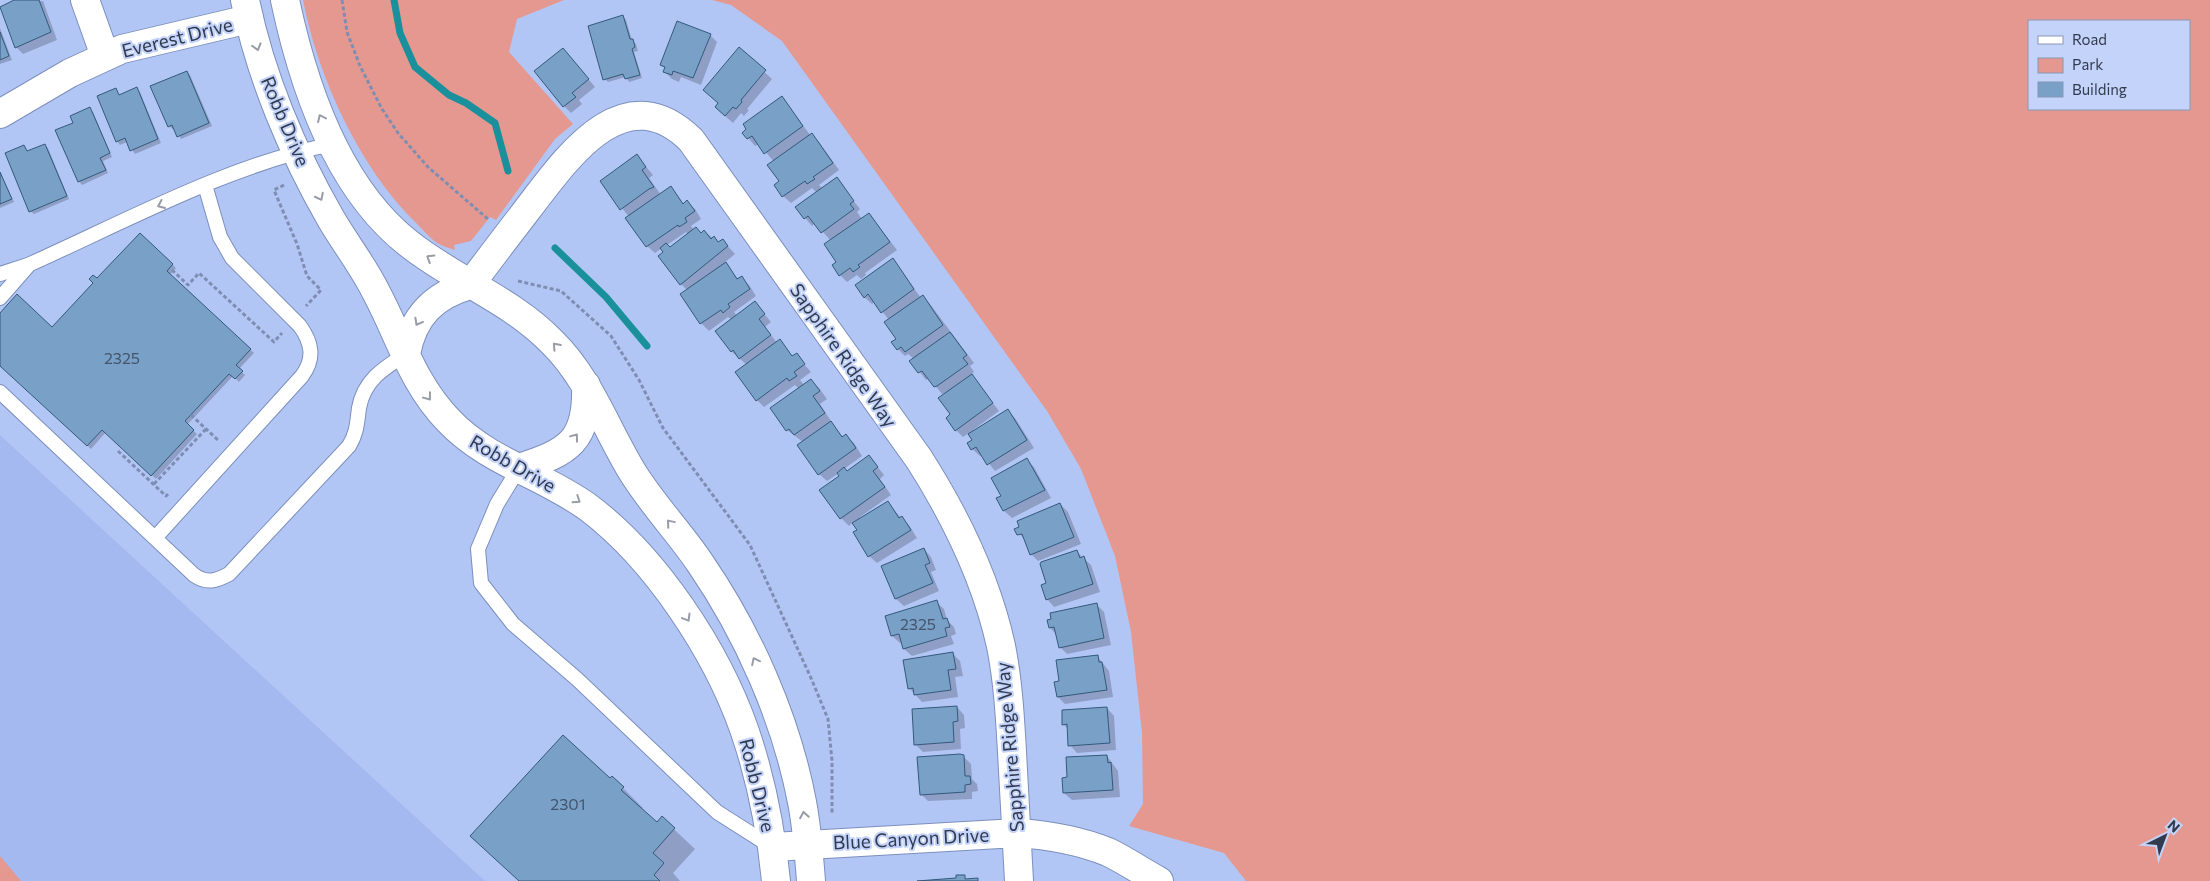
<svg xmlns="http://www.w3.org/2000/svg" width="2210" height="881" font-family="Commissioner,sans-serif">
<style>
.built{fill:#a4b9ef}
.green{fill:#e5988f;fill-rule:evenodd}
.shadow{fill:#0003;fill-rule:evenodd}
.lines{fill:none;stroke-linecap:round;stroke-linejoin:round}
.stream{stroke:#1a909d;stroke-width:7}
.building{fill:#79a1c7;stroke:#33597b}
.lane-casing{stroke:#7c8fbc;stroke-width:16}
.street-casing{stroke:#7c8fbc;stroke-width:30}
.secondary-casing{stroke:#7c8fbc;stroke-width:30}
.path{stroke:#7e8eb2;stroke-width:3;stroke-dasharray:4 2.5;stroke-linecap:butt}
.lane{stroke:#fff;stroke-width:14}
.street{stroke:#fff;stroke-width:28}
.secondary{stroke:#fff;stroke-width:28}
.oneway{stroke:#989ca6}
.labels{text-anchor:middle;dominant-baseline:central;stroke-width:4;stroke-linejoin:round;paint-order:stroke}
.number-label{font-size:16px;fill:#44546c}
.street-label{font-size:19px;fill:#323a4e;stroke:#c3d3fa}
</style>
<rect width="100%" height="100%" fill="#b2c6f6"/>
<!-- built -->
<path class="built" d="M0 435 485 881H0Z"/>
<!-- green -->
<path class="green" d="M303 0H564L517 19 509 52 573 124 555 139 496 220 490 217 471 241 454 245 455 250C449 248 442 246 437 243 430 238 424 231 418 225 360 169 318 78 303 0Z
M712 0H2210V881H1246L1224 853 1129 826 1143 804 1142 733 1131 632 1115 556 1081 469 1047 411 782 41 731 5ZM2029 21H2189V109H2029Z
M0 856 21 881H0Z"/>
<!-- shadow -->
<path class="shadow" d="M18 0 43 1 57 40 23 54 16 47 1 6Z
M623 16 626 20 632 40 636 44 638 51 634 52 642 78 629 82 626 77 608 82 605 79Z
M0 28 12 60 0 64Z
M710 35 717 42 701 85 681 77 679 82 672 79 665 72 666 69 661 65Z
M739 49 772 79 747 109 749 110 744 116 741 113 733 123 724 115Z
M570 57 595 87 579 100 582 104 571 113 564 106Z
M187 72 190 75 212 126 181 139 175 128 172 129 169 126Z
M115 89 120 96 137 89 140 92 161 143 135 154 127 142 120 145 117 141Z
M782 98 811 136 819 142 839 170 819 185 823 189 836 179 860 209 857 212 862 219 869 214 897 250 865 273 866 275 861 279 857 275 847 282 840 275 838 262 831 241 815 223 812 226 805 218 817 193 812 188 791 203 783 196 774 162 759 144 755 146 744 133Z
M89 109 93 112 112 157 103 161 108 173 82 185 79 181 74 123Z
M45 145 48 148 69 199 34 214 30 211 24 146 28 152Z
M637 156 653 175 649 178 661 195 671 188 684 204 687 202 695 209 701 219 691 226 694 230 701 234 704 231 719 243 723 241 735 254 724 263 739 280 741 278 749 285 756 296 734 312 737 316 755 303 771 322 765 327 777 343 780 341 793 357 796 355 811 372 800 380 804 385 811 381 819 388 827 399 820 404 831 421 830 422 844 438 846 436 854 443 862 456 844 469 847 472 869 456 884 475 880 479 891 495 860 517 861 519 888 503 901 518 909 525 917 538 877 563 869 556 853 522 849 526 841 518 821 490 841 476 839 473 827 481 819 474 803 442 787 430 799 389 795 385 764 407 757 400 747 365 732 352 717 331 732 320 728 317 709 331 701 323 681 295 688 291 681 284 665 252 662 248 655 253 647 246 629 217 601 181ZM686 232 688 234 670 248 667 245Z
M0 172 14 202 0 208Z
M140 234 176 268 170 275 254 353 239 369 245 375 239 382 233 376 187 425 197 434 156 479 106 432 91 449 0 364V315L52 328Z
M893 260 921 298 923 297 930 304 974 363 970 366 974 372 971 375 999 411 973 430 974 432 1008 411 1015 418 1034 448 995 471 982 455 980 456 972 449 974 441 969 433 963 437 956 430 947 393 942 394 929 378 926 380 911 361 914 359 908 354 905 356 898 349V339L889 320 875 302 872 304 864 297Z
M1027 460 1034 467 1051 498 1012 518 1004 511 998 499 1003 496Z
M1060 504 1068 512 1081 544 1038 561 1031 554 1026 542 1016 529Z
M924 549 931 557 936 570 931 572 939 591 904 606 896 599 883 566Z
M1077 552 1091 565 1100 592 1054 607 1047 599V584Z
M936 602 944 609 947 620 954 627 956 634 951 636 954 644 912 656 904 649 903 642 900 643 892 636 887 617Z
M1096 604 1104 612 1111 645 1067 654 1060 647 1057 635 1050 628Z
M953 654 960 661 963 676 955 677 958 697 922 702 909 688Z
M1097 656 1109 671 1113 697 1065 704 1058 697 1061 682Z
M957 707 964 715 965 728 960 729 961 749 923 752 915 744Z
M1107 708 1114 716 1116 750 1077 753 1070 745 1069 730 1063 724Z
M1107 756 1118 771 1120 797 1072 800 1064 793 1068 779Z
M964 757 971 764 972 779 977 784 978 791 972 792V799L928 801 921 794Z
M610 780 623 788 643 808 641 810 657 824 662 818 695 849 673 873 680 881H519Z"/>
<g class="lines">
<!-- stream -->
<path class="stream" d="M394 0 400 33 415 67 449 95 466 103 495 123 508 171
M555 248 606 297 647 346"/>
</g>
<!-- building -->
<path class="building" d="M14 0H39L51 32 15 48 0 7Z
M623 15 630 39H633L635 47 632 49 640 75 625 79 623 74 603 80 588 26Z
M677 21 711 34 693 78 673 71 672 75 663 72 665 67 660 65Z
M0 32 9 56 0 60Z
M739 47 766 70 741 100 742 102 736 109 733 107 725 116 715 107 718 103 703 90Z
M563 48 589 79 572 93 576 97 563 107 534 71Z
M187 71 209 123 177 137 172 125 168 127 150 86Z
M137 87 158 139 130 151 125 138 116 142 97 96 116 88 119 95Z
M782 96 803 126 764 154 752 136 747 139 742 133 746 129 743 124Z
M90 107 110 153 100 158 106 170 78 182 55 130 73 123 70 116Z
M812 133 833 163 813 177 815 179 807 184 805 181 782 197 774 185 779 181 767 165Z
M45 144 67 196 29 212 5 153 24 145 27 151Z
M637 154 646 167 642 170 654 187 649 189 620 210 600 181Z
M0 172 12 199 0 204Z
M837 177 854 201 850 204 854 209 821 233 808 216 804 219 795 207Z
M671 186 683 204 687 200 695 211 685 218 687 222 679 227 678 225 646 247 625 218Z
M869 213 890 242 858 265 860 267 853 272 850 268 839 276 832 265 836 262 824 244Z
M696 227 701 233 704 230 711 239 714 236 718 242 723 239 728 246 680 285 658 256 663 252 660 248 666 243 670 247Z
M140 233 173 264 167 271 251 349 236 365 243 371 235 379 229 374 185 421 194 430 151 476 102 430 87 446 0 366V313L17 294 52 327 93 283 89 279 93 275 97 278Z
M893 258 914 289 881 313 868 294 864 298 855 285Z
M726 262 737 279 742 276 750 289 728 304 730 307 723 313 721 310 700 324 680 294Z
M923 295 943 325 905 352 901 347 897 350 891 342 896 339 884 322Z
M755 301 765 314 759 319 771 335 739 359 733 350 731 352 715 331Z
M950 332 967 355 963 358 968 364 937 386 934 387 922 371 918 373 909 361Z
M780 339 792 356 797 353 805 364 794 372 797 376 789 381 787 378 756 401 735 372Z
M972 374 993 403 955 431 946 418 950 414 938 398Z
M811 379 820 391 813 396 825 413 794 435 789 429 786 431 770 408Z
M1008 409 1027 440 987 465 976 447 971 450 967 443 972 440 968 434Z
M831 421 842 437 846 434 856 448 818 475 797 445Z
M869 455 878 467 873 471 885 487 840 519 819 490 839 476 837 473 844 467 847 471Z
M1027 458 1045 490 1003 511 996 498 1001 496 991 478Z
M888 501 899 518 902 516 911 530 868 557 853 532 857 530 852 523Z
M1060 503 1074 537 1030 555 1022 534 1017 535 1014 529 1019 527 1017 521Z
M924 548 930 563 925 565 933 583 895 599 881 566Z
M1077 550 1080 558 1084 556 1093 584 1046 600 1041 585 1046 583 1040 564 1041 562Z
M937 600 943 619 947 618 950 627 945 628 947 636 903 649 899 634 891 636 885 616Z
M1097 603 1104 638 1059 648 1054 627 1049 628 1047 620 1051 619 1050 613Z
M953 652 956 669 948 670 951 690 914 695 913 688 908 689 903 660Z
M1098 655 1099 662H1102L1107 690 1057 697 1054 682 1059 681 1056 660Z
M957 706 958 721 953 722 954 742 914 745 912 709Z
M1107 707 1110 743 1068 746 1067 724 1062 725V710Z
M563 735 610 778 612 776 624 787 621 790 657 822 662 816 675 828 653 853 664 863 654 875 660 881H519L470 836Z
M960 754 964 755 965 776H970L971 784 965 785V792L920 795 917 757Z
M1107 755 1108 763 1111 762 1113 790 1063 793 1062 778 1067 777 1066 757Z
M956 875H965V879L978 878V881H917L956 878Z"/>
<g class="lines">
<!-- lane casing -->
<g class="lane-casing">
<path id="lane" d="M0 274 28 265C124 222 231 164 333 144
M0 298 28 266
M0 392 194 575C207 584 216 581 229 574L349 446C357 433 357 423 359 408 364 380 384 368 406 354
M519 468 497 504 478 549 481 583 513 624 577 679 717 812 772 847
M155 538 302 376C315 358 312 343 300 326L232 258 220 237 205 185"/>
</g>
<!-- street casing -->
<g class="street-casing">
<path id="street" d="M85 0 105 56
M0 114 70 73 122 49 249 19
M470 285C490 258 510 232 530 206 569 155 625 75 691 140L919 459C956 517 986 578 1001 646 1008 681 1010 717 1012 752 1014 795 1017 838 1019 881
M773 847 1017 833C1048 835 1078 840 1108 852 1125 860 1142 872 1159 881"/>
</g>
<!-- secondary casing -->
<g class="secondary-casing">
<path id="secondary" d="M245 0C260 75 293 153 331 219 345 243 363 266 376 292 400 337 412 383 449 421 488 462 544 475 589 508 656 559 716 650 744 729 761 778 771 830 776 881
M285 0C303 85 337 187 408 243 454 280 510 299 552 342 589 378 606 429 633 473 653 505 679 532 700 563 748 633 786 718 802 802 807 828 809 854 811 881
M406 354C413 316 434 295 470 285
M519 468C569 452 588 441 586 385"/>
</g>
<!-- path -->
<path class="path" d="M342 0 347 32 360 66 382 109 398 133 428 167 489 220
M284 185 274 190 297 244 307 276 321 290 306 306
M172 270 188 285 199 273 274 342 282 333
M518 281 561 291 611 336 639 380 663 428 750 545 811 678 828 719 832 761V814
M191 415 218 440 220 439
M118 451 166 496 168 494
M154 484 206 429"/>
<!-- lane -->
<use href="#lane" class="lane"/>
<!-- street -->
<use href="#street" class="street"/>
<!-- secondary -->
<use href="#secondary" class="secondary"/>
</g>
<!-- one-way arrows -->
<defs><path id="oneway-chevron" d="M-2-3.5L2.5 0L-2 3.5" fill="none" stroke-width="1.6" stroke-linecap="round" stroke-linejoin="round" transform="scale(1.25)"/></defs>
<g class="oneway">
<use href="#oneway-chevron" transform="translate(257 47) rotate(74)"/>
<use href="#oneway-chevron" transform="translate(321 118) rotate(-115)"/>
<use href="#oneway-chevron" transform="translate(320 197) rotate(63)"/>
<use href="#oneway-chevron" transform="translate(161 205) rotate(156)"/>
<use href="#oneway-chevron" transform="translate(430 258) rotate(-148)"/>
<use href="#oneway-chevron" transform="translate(418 322) rotate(119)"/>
<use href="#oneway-chevron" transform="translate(556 346) rotate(-132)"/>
<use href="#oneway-chevron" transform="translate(428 397) rotate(53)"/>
<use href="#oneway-chevron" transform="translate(575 437) rotate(-53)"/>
<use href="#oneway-chevron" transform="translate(577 500) rotate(34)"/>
<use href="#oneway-chevron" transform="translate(670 523) rotate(-130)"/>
<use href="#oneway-chevron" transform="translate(687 618) rotate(59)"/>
<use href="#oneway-chevron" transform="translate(755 661) rotate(-116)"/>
<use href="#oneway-chevron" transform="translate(804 815) rotate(-99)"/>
</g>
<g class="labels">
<!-- number labels -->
<g class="number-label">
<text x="122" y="357">2325</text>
<text x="918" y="623">2325</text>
<text x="568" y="803">2301</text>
</g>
<!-- street labels -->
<g class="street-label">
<text transform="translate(177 37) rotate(-14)">Everest Drive</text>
<text transform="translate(286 121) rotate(67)">Robb Drive</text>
<text transform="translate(844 355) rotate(55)">Sapphire Ridge Way</text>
<text transform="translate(513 463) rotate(30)">Robb Drive</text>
<text transform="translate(1009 747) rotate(-95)">Sapphire Ridge Way</text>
<text transform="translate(758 785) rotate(76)">Robb Drive</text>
<text transform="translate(911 838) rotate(-3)">Blue Canyon Drive</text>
</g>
</g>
<!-- legend -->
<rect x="2028" y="20" width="162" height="90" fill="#c3d3fa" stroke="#8996b5"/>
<rect x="2038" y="36" width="25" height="8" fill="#ffffff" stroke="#8996b5"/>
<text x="2072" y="45" font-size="15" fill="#323a4e">Road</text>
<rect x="2038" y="58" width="25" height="15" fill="#e5988f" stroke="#8996b5"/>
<text x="2072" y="70" font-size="15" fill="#323a4e">Park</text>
<rect x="2038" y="82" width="25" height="15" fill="#79a1c7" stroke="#8996b5"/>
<text x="2072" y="95" font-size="15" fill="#323a4e">Building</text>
<!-- north arrow -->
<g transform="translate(2165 836) rotate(42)" stroke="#c3d3fa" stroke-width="4" paint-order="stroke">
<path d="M0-4L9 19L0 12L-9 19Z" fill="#323a4e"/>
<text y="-8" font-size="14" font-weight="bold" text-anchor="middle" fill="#323a4e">N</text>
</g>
</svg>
